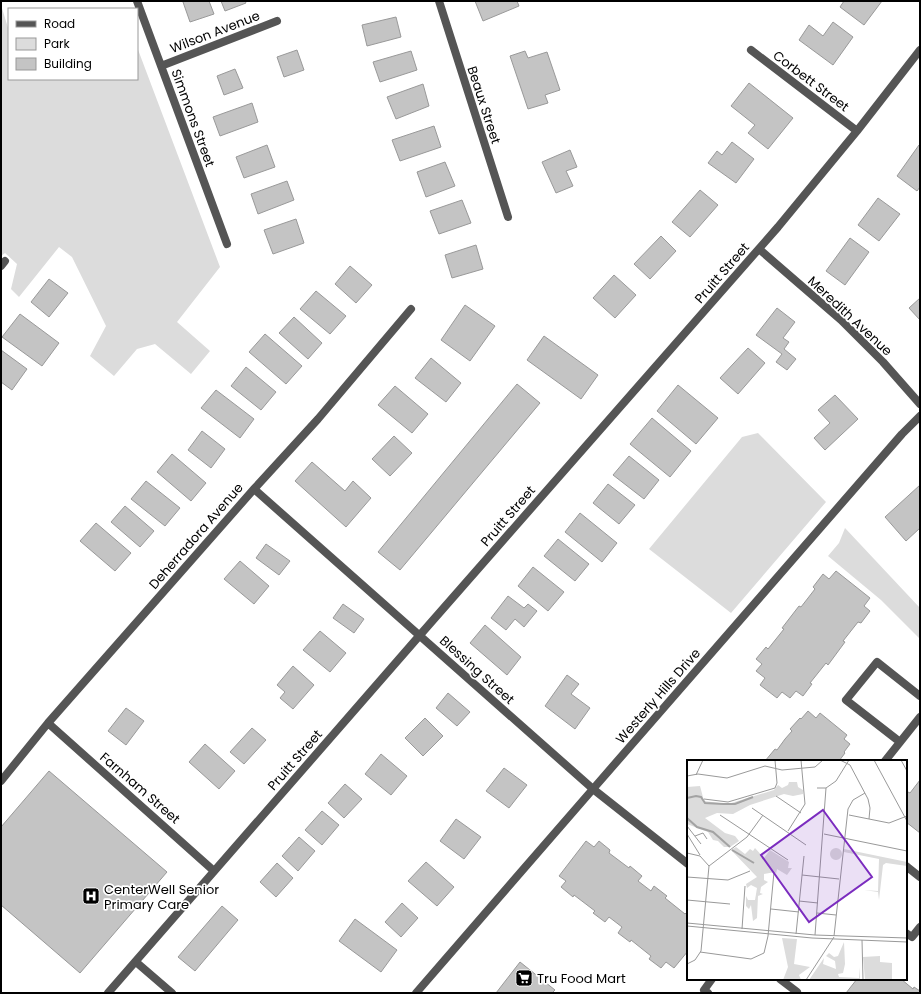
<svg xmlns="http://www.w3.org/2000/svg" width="921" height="994" font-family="Poppins,sans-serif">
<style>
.green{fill:#dcdcdc}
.building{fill:#c4c4c4;stroke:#999}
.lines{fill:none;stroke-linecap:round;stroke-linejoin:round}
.lane{stroke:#555;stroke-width:8}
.street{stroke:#555;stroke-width:8}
.labels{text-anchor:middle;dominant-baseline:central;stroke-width:3.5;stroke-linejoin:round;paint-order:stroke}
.street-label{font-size:13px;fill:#000;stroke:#fff}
.poi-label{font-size:13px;fill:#000;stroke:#fff;text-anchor:start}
.inset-river{fill:none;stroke:#a3a3a3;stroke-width:2}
.inset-road{fill:none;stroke:#999;stroke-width:1}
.view{fill:#7b2cbf;fill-opacity:0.15;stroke:#7b2cbf;stroke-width:2}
.inset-edge{fill:none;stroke:#000;stroke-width:2}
</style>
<rect width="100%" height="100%" fill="#fff"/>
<!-- green -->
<path class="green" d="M1 5 9 31V79H137V47L220 267 177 322 210 351 191 374 155 344 137 349 114 376 90 356 106 326 72 257 59 247 19 297 11 289 17 264 5 253 1 256Z
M758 433 826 502 731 613 649 549 742 437Z
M845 528 920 608V639L881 600 828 556 839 543Z"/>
<!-- building -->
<path class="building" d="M185 1H209L214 14 190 22 183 2Z
M221 1H245L246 3 225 11Z
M475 1H517L519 6 483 21Z
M844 1H882L864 25 840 7Z
M396 17 401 37 367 46 362 25Z
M833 22 853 37 833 65 799 40 809 25 823 36Z
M297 50 304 70 284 77 277 57Z
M411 51 417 70 380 82 373 62Z
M525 51 528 58 547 52 560 90 545 95 548 103 528 109 510 56Z
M235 69 243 88 224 95 217 76Z
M749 83 793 118 768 149 748 133 755 125 731 106Z
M423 84 429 106 396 119 387 97Z
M252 103 258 122 220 136 213 117Z
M434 126 441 147 400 161 392 140Z
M732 142 754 159 736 183 708 163 717 151 722 155Z
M267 145 275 167 244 178 236 157Z
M919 145H920V187L917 191 897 176Z
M570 150 577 167 566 171 573 186 556 193 542 162Z
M445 162 455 186 426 197 417 172Z
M287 181 294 200 258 214 251 194Z
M700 190 718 205 690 237 672 222Z
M878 198 900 214 879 241 858 225Z
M462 200 471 223 439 234 430 211Z
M296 219 304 243 273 254 264 230Z
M661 236 676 251 650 279 634 264Z
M850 238 869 252 845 285 826 271Z
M476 245 483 269 452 278 445 255Z
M350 266 372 285 356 303 335 284Z
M614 275 636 295 615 318 593 298Z
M49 279 68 293 49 317 31 302Z
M316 291 346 316 330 334 300 309Z
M920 298V320L909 308Z
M465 305 495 326 470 361 441 340Z
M777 308 795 322 783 338 789 342 784 349 796 359 787 370 776 362 782 354 756 335Z
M20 314 59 343 42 366 2 337Z
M294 317 322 343 308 359 279 333Z
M265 334 302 366 286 384 249 352Z
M544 336 598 375 581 399 527 360Z
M748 348 765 363 738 394 720 378Z
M1 350 27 369 12 390 1 382Z
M431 358 461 383 446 402 415 378Z
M246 367 276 392 261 410 231 386Z
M517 384 540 403 400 570 378 552Z
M678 385 718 418 696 444 657 411Z
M395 386 428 414 412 433 378 405Z
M216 390 254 419 240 438 201 408Z
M835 395 858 419 825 450 814 438 830 423 818 410Z
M652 418 691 451 670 477 630 444Z
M202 431 225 449 211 468 188 450Z
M394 436 412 453 390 476 372 459Z
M172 454 206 483 191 501 157 472Z
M629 456 659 480 644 499 613 475Z
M312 462 345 491 353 481 371 498 346 527 295 481Z
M146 481 180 508 165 526 131 499Z
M608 484 635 505 619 524 593 503Z
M920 485V528L906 541 885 517Z
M125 506 154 531 140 547 111 522Z
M580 513 617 543 602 562 565 532Z
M96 523 131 553 115 571 80 541Z
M558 539 589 564 575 581 544 556Z
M266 544 290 561 279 575 256 558Z
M240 561 269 586 254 604 224 579Z
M533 567 564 592 548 611 518 586Z
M836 571 870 598 864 606 870 611 861 623 858 622 843 641 845 642 828 665 826 663 810 683 812 684 803 696 796 691 790 698 782 692 777 698 760 685 765 678 756 671 762 664 756 659 766 647 768 649 784 629 782 628 799 606 801 607 815 589 813 587 823 574 829 579Z
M508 596 524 608 528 604 537 611 524 627 515 619 506 630 491 618Z
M343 604 364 619 354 633 333 618Z
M485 625 521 657 507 675 470 643Z
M320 631 346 653 330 672 303 650Z
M293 666 314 685 293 709 280 698 285 692 277 685Z
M567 675 579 684 571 694 590 708 575 729 545 706Z
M448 693 470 712 457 726 436 708Z
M126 708 144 721 126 745 108 731Z
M808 711 816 718 820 713 847 735 844 739 850 744 844 752 845 753 839 761H765L775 749 777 750 785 739 792 731 790 729 800 718 801 719Z
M425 718 443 736 423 756 405 738Z
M252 728 266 740 244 764 230 752Z
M205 744 235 771 219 789 189 762Z
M381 754 407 776 391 795 365 774Z
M504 768 527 785 509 808 486 791Z
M49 771 167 872 80 973 1 905V827Z
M920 780V833L906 822V794L908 792 910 793Z
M345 784 362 799 344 818 328 803Z
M322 811 339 825 322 845 305 830Z
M456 819 481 837 464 859 440 841Z
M299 837 315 851 298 871 282 856Z
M586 841 594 847 599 841 610 850 609 853 629 868 630 866 642 876 638 881 651 891 654 886 667 896 665 898 685 914 687 912 688 913V951L674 968 666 962 661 968 649 959 651 956 631 940 630 942 618 933 622 927 609 917 605 922 593 913 595 911 574 895 573 897 561 887 566 881 559 876Z
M426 862 454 887 437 906 408 881Z
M277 863 293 878 276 897 260 882Z
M402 903 418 918 401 937 385 922Z
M222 906 238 920 195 971 178 957Z
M355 919 397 950 381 972 339 941Z
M520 962 555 990 552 993H496Z
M857 979H901L913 989 914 987 920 991V993H846Z"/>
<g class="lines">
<!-- lane -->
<path class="lane" d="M900 742 846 700 877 662 920 696
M885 761 920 717
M593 789 688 864
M906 866 920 877
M906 933 912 937 920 927
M780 979 797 992 796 993
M708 993 704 990 712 979"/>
<!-- street -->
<path class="street" d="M137 1 227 244
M439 1 508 217
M751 50 857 131
M161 66 277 21
M759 249 841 320 883 362 920 404
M1 266 5 261
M254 489 593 789
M48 723 214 871
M1 781 48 723 254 489 318 419 411 309
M136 962 172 993
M108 993 420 635 778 227 857 131 920 50
M416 993 593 789 902 434 920 416"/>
</g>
<!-- icons -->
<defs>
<g id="hospital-square" transform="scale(0.9)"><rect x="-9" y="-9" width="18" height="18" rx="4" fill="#000" stroke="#fff"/><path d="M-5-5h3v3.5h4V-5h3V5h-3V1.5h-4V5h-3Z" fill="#fff"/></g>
<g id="supermarket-square" transform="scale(0.9)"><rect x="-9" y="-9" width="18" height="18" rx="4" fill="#000" stroke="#fff"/><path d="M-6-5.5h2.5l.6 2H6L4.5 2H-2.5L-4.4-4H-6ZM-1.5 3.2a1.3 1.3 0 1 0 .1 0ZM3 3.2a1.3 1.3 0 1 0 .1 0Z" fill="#fff"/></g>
</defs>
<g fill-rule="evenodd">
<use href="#hospital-square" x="91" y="896"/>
<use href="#supermarket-square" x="524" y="978"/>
</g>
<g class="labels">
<!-- street labels -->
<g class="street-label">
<text transform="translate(215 32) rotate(-21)">Wilson Avenue</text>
<text transform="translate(811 81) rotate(37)">Corbett Street</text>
<text transform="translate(484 105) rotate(72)">Beaux Street</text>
<text transform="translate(193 118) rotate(70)">Simmons Street</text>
<text transform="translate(722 273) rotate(-49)">Pruitt Street</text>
<text transform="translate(850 316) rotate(43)">Meredith Avenue</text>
<text transform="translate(508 516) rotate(-49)">Pruitt Street</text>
<text transform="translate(196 536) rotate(-49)">Deherradora Avenue</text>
<text transform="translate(477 670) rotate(42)">Blessing Street</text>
<text transform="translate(658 696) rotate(-49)">Westerly Hills Drive</text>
<text transform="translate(295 760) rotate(-49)">Pruitt Street</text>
<text transform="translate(140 788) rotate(41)">Farnham Street</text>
</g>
<!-- poi labels -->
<g class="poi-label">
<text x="104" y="889">CenterWell Senior<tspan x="104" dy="15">Primary Care</tspan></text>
<text x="537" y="978">Tru Food Mart</text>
</g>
</g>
<!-- overview -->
<g transform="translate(687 760)">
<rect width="220" height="220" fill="#fff"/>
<path d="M102 22H110L111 27 116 30V34L106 36 97 34 63 45 46 54 30 53 18 58 38 73 48 76 52 81 43 87H37L31 81 26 80 21 72 0 64V27L13 26 17 41 41 44 87 30 91 25 95 28 101 25ZM49 87 58 94 63 89 66 91 68 88 77 98 83 90 102 102 101 108H105L100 115 90 109 89 114 88 112 77 114V120L81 122 74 127 73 133 76 134 71 136 70 158 66 161 64 145 62 149 59 146V136L61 140H68L70 128 64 125 60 128 59 124 70 117 44 90ZM143 94a6 6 0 1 1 12 0a6 6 0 1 1-12 0ZM157 89 220 102V106L199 103 196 105 192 140 191 132 177 130 191 131 192 99 157 92ZM95 178 110 179 107 204 123 207 112 215 114 220H96L101 207ZM157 182 158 204 156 213 151 214 152 217 172 218 173 207V220H122L137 198 136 204 149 209 148 201 139 196 142 193 147 197 151 196ZM193 196V202L205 203V220H178L176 197Z" fill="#dcdcdc"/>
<path class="inset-river" d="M0 38 9 36 14 37 18 43 36 44H48L66 37M0 58 10 67 26 72 43 87M45 90 67 103"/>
<path class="inset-road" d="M153 0 163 5 181 39 183 48 182 59M187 0 220 61M214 0 220 11M9 15 16 0M0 16 11 14 40 18 78 6 95 10 128 7 136 0M130 28H139L149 21 162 0M89 36 114 53M17 39 41 42 88 28 90 23 88 0M65 48 119 85M33 55 101 100M162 55 202 63 220 56M0 66 14 84M101 71 118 44 114 0M0 74 13 95M137 74 220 91M8 76 16 73 20 79M0 93 13 96 22 106M115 115 152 119M0 117 41 120 63 111M0 140 43 144M112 141 131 143M84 149 112 152M130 153 149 155M0 163 128 175 220 178M0 166 125 178 220 182M55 169 58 126M109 174 117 96M128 175 139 28M147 176 161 49 166 40 178 33M175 180 176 220M13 192 64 199 77 193 81 176 87 112M0 204 8 200 14 191 22 106 60 77 76 55M119 220 147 177"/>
<path class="view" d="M136 50 185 117 122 162 74 95Z"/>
<rect width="220" height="220" class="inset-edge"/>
</g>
<!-- border -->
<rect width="921" height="994" fill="none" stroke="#000000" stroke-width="4"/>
<!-- legend -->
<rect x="8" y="8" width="130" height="72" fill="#ffffff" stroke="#999999"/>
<rect x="16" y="21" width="20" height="6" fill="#555555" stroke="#999999"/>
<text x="44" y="28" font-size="12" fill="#000000">Road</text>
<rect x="16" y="38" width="20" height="12" fill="#dcdcdc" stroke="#999999"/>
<text x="44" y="48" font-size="12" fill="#000000">Park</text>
<rect x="16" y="58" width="20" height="12" fill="#c4c4c4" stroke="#999999"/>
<text x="44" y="68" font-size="12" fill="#000000">Building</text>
</svg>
